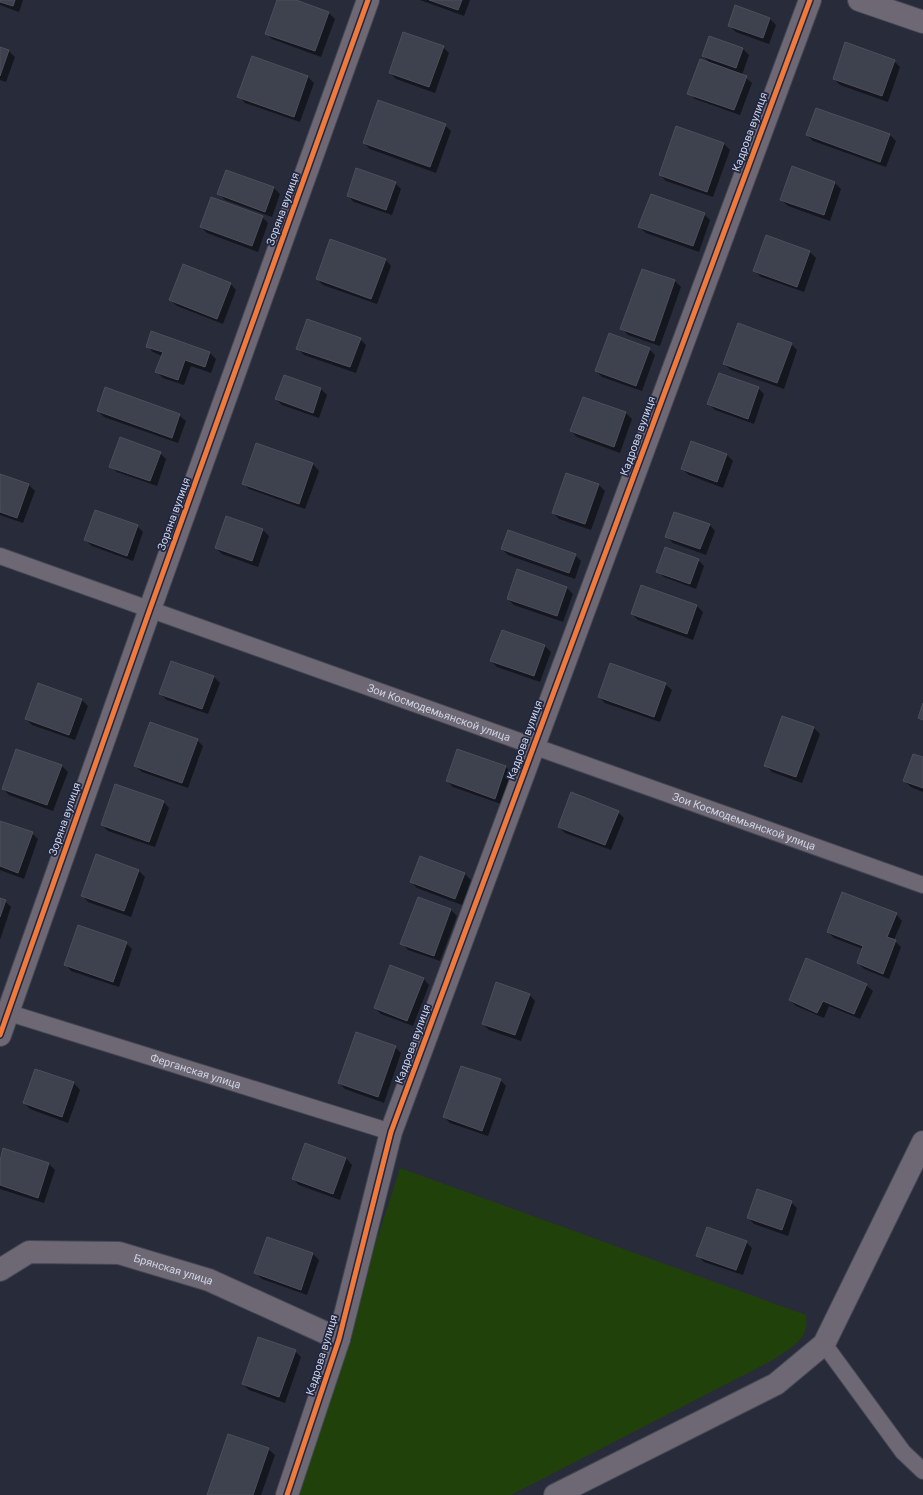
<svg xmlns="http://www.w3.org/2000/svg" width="923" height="1495" font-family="Roboto,sans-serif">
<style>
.green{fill:#204109}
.shadow{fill:#0007}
.building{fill:#3e414e;stroke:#4c4f5b}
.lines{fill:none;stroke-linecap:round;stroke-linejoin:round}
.service-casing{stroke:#444754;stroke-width:18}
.minor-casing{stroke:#444754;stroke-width:24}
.tertiary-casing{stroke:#444754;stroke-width:24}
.service{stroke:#6e6774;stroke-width:16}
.minor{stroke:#6e6774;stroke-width:22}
.tertiary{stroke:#6e6774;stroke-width:22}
.cycleway-casing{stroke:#212741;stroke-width:8}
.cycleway{stroke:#f17a3a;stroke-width:5}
.labels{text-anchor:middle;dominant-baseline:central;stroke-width:3.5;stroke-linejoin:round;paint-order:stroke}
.street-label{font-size:11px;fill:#ced4e5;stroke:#212741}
</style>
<rect width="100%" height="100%" fill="#282b3a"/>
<!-- green -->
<path class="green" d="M400 1168 806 1315C810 1340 791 1347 773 1360L511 1495H294Z"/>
<!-- shadow -->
<path class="shadow" d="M0 0H23L19 12 0 5Z
M278 0H293L329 13 335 19 321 57 272 39 266 33Z
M420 0H470L464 16Z
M770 19 776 25 769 44 736 32 729 26Z
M710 37 743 49 749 55 742 75 752 83 740 115 695 99 689 93 711 64 703 56Z
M443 47 449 53 435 93 396 79 390 73Z
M0 48 9 51 15 57 6 82 0 80Z
M253 57 308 77 314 83 300 122 245 103 239 96Z
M894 61 900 67 888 102 840 85 834 79Z
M445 125 451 131 436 173 370 149 364 143Z
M807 135H890L896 141 886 167 813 141Z
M724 144 730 150 713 197 666 181 660 175Z
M793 168 835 183 841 189 830 221 788 206 781 200Z
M227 171 274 188 280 194 272 217 225 200 219 194Z
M395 183 401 189 392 215 354 202 348 196Z
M704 214 710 220 699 252 646 233 639 227Z
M262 217 268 223 258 252 207 233 201 227Z
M766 237 810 252 816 258 804 292 761 277 755 271Z
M385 259 391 266 377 304 323 285 317 279Z
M643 270 675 281 681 287 660 346 628 335 622 329Z
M230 283 236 290 223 324 177 306 170 300Z
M152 333 210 353 216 359 211 373 191 366 184 385 163 378 157 372 162 356 153 352 147 346Z
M360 339 366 345 356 373 304 355 298 349Z
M791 344 797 350 784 389 731 370 724 364Z
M649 349 655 355 642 391 602 377 596 371Z
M285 376 321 389 327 395 319 418 282 405 276 399Z
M758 388 764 394 754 424 715 410 709 404Z
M583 398 626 413 632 419 620 453 577 437 571 431Z
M98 411 179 415 186 421 178 443 104 417Z
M692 443 727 455 733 461 723 488 689 475 682 469Z
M257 444 313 464 319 471 305 509 249 489 243 483Z
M160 453 166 459 157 486 117 472 110 466Z
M567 474 599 485 605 491 591 530 559 519 553 513Z
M0 475 29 485 35 491 23 523 0 515Z
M227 517 263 530 269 536 258 567 222 554 216 548Z
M709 524 715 531 706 555 673 543 667 537Z
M137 526 143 532 133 561 92 546 85 540Z
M502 549 575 555 581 561 575 579 508 555Z
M698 560 704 566 696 589 664 577 657 571Z
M642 586 697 606 703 612 693 640 638 620 632 614Z
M567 588 573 594 563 622 514 605 508 599Z
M502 631 545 646 551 652 540 682 497 667 491 661Z
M213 676 220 683 208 714 167 700 160 694Z
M665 684 672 690 660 722 605 703 599 697Z
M82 700 88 706 75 740 32 725 26 719Z
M783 717 814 728 820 734 802 783 772 772 766 766Z
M197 740 203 746 188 788 142 772 135 766Z
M458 751 506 767 512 773 501 804 453 787 447 781Z
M923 758V792L911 787 904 781Z
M61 765 68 772 53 811 9 795 3 789Z
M163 801 169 808 155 847 108 831 102 825Z
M618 812 624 818 611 850 565 833 559 827Z
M0 822 32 833 38 839 24 879 0 870Z
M420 857 465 874 471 880 462 905 417 888 411 882Z
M139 871 145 877 131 917 88 902 82 895Z
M0 899 5 901 11 907 0 940Z
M451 910 457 916 440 961 408 950 402 943Z
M896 914 902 921 894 940 901 947 889 979 864 969 858 963 863 949 834 938 828 932Z
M126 943 132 949 119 987 71 971 65 964Z
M423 978 429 985 413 1026 381 1014 375 1008Z
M866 985 873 991 860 1019 829 1006 824 1018 796 1006 790 1000Z
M529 994 535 1001 521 1041 489 1030 483 1024Z
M395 1047 401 1053 384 1103 345 1089 339 1083Z
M36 1070 74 1083 80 1090 68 1123 30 1109 24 1103Z
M500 1080 506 1086 488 1136 450 1123 444 1117Z
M4 1149 49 1164 55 1170 44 1203 0 1189V1165Z
M346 1158 352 1165 340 1200 299 1185 293 1179Z
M791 1202 797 1208 788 1236 754 1224 748 1218Z
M268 1238 313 1254 319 1260 307 1295 262 1279 256 1273Z
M746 1242 752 1248 743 1275 704 1262 698 1256Z
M295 1351 301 1357 285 1403 249 1390 243 1384Z
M268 1449 275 1455 261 1495H208Z"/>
<!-- building -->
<path class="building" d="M0 0H15L13 6 0 2Z
M277 0H296L329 12 315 51 265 34Z
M429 0H462L458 10Z
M735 5 770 18 763 38 728 26Z
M403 32 444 46 429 87 389 73Z
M709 36 743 48 736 68 702 56Z
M845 42 895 60 882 96 833 79Z
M0 47 9 50 0 76Z
M252 56 308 76 294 117 237 97Z
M700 59 747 76 734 110 687 94Z
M378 100 446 124 430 167 363 143Z
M816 108 890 134 880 162 806 135Z
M676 126 724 143 707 192 659 175Z
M792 166 835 182 824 215 780 200Z
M356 168 396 182 386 210 347 196Z
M226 170 274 187 265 212 217 194Z
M651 194 705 213 693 246 638 227Z
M211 197 263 216 252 246 200 227Z
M766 235 810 251 797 287 753 271Z
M330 239 386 259 371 299 316 279Z
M183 264 231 283 217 319 169 300Z
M642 269 675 280 654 341 620 329Z
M307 319 361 338 350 367 296 349Z
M738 323 792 343 777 383 723 364Z
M151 331 210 352 205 367 185 360 178 380 155 372 163 352 146 347Z
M609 333 650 348 636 386 595 371Z
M719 373 759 387 748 419 707 404Z
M284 375 321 388 313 413 275 399Z
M105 387 180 414 172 438 97 411Z
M583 397 626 412 614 447 570 431Z
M120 437 161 452 150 481 109 467Z
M691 441 727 454 717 482 681 469Z
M256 443 313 463 299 504 242 484Z
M566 473 599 484 585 524 552 513Z
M0 474 29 484 17 518 0 512Z
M95 510 138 525 127 556 84 540Z
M674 512 710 524 700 549 665 537Z
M226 516 263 529 252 561 215 548Z
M508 530 576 554 569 573 501 549Z
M665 547 699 559 690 584 656 572Z
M517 569 567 587 557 616 507 599Z
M641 585 697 605 687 634 631 614Z
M502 630 545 645 534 676 490 661Z
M171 661 214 676 202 709 159 694Z
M610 663 666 683 654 717 598 697Z
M38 683 82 699 69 735 25 719Z
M923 703V720L918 718Z
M782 716 814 727 796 777 764 766Z
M150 722 198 739 182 783 134 766Z
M16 749 62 765 47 805 2 789Z
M457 749 506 766 495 799 446 781Z
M913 754 923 757V788L903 781Z
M115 784 164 801 149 842 101 825Z
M571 792 619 811 605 845 558 827Z
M0 821 33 832 18 873 0 866Z
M96 854 139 870 124 911 81 896Z
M420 856 465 873 455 899 410 882Z
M842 892 897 913 887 937 896 940 883 974 857 963 863 946 827 932Z
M418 897 451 909 434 956 400 944Z
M0 898 6 900 0 917Z
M78 925 127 942 113 982 64 965Z
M806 958 867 984 854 1014 823 1001 817 1013 789 1000Z
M390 965 424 978 407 1021 374 1008Z
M496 982 530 994 515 1035 482 1024Z
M356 1032 396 1046 378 1097 338 1083Z
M461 1066 501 1079 482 1131 443 1117Z
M35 1069 74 1082 62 1117 23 1103Z
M305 1143 346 1158 333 1194 292 1179Z
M3 1148 49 1163 38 1198 0 1185V1161Z
M757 1189 792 1201 782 1230 747 1218Z
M707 1227 747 1241 736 1270 696 1256Z
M267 1237 313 1253 301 1290 254 1273Z
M258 1337 296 1350 279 1397 242 1384Z
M228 1434 269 1448 253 1495H207Z"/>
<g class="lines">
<!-- service casing -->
<g class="service-casing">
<g id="service">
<path id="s1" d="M0 556 923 885"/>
<path id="s2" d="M0 1010 391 1132"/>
<path d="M824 1344 903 1452 923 1471"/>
</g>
</g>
<!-- minor casing -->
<g class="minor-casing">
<g id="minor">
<path d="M0 1035 150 609 368 0"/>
<path id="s3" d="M0 1270 29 1252 119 1253 209 1280 339 1339"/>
<path d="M287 1495 339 1339 391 1132 810 0"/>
<path d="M555 1495 776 1384 824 1344 923 1142"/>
</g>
</g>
<!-- tertiary casing -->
<g class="tertiary-casing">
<path id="tertiary" d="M859 0 923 22"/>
</g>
<!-- service -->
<use href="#service" class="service"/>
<!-- minor -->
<use href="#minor" class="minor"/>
<!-- tertiary -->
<use href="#tertiary" class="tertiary"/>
<!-- cycleway casing -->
<g class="cycleway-casing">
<path id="cycleway" d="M0 1035 150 609 368 0
M287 1495 339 1339 391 1132 810 0"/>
</g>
<!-- cycleway -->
<use href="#cycleway" class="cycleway"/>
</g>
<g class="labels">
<!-- street labels -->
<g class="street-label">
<text transform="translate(750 132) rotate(-70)">Кадрова вулиця</text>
<text transform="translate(283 209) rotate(-70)">Зоряна вулиця</text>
<text transform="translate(638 436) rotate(-70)">Кадрова вулиця</text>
<text transform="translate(174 514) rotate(-70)">Зоряна вулиця</text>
<text stroke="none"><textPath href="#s1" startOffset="466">Зои Космодемьянской улица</textPath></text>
<text transform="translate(525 740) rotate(-70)">Кадрова вулиця</text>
<text transform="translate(65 819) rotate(-71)">Зоряна вулиця</text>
<text stroke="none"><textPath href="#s1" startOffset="790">Зои Космодемьянской улица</textPath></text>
<text transform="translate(413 1044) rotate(-70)">Кадрова вулиця</text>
<text stroke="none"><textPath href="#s2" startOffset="205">Ферганская улица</textPath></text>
<text stroke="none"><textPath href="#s3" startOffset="181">Брянская улица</textPath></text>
<text transform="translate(322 1355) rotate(-73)">Кадрова вулиця</text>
</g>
</g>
</svg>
